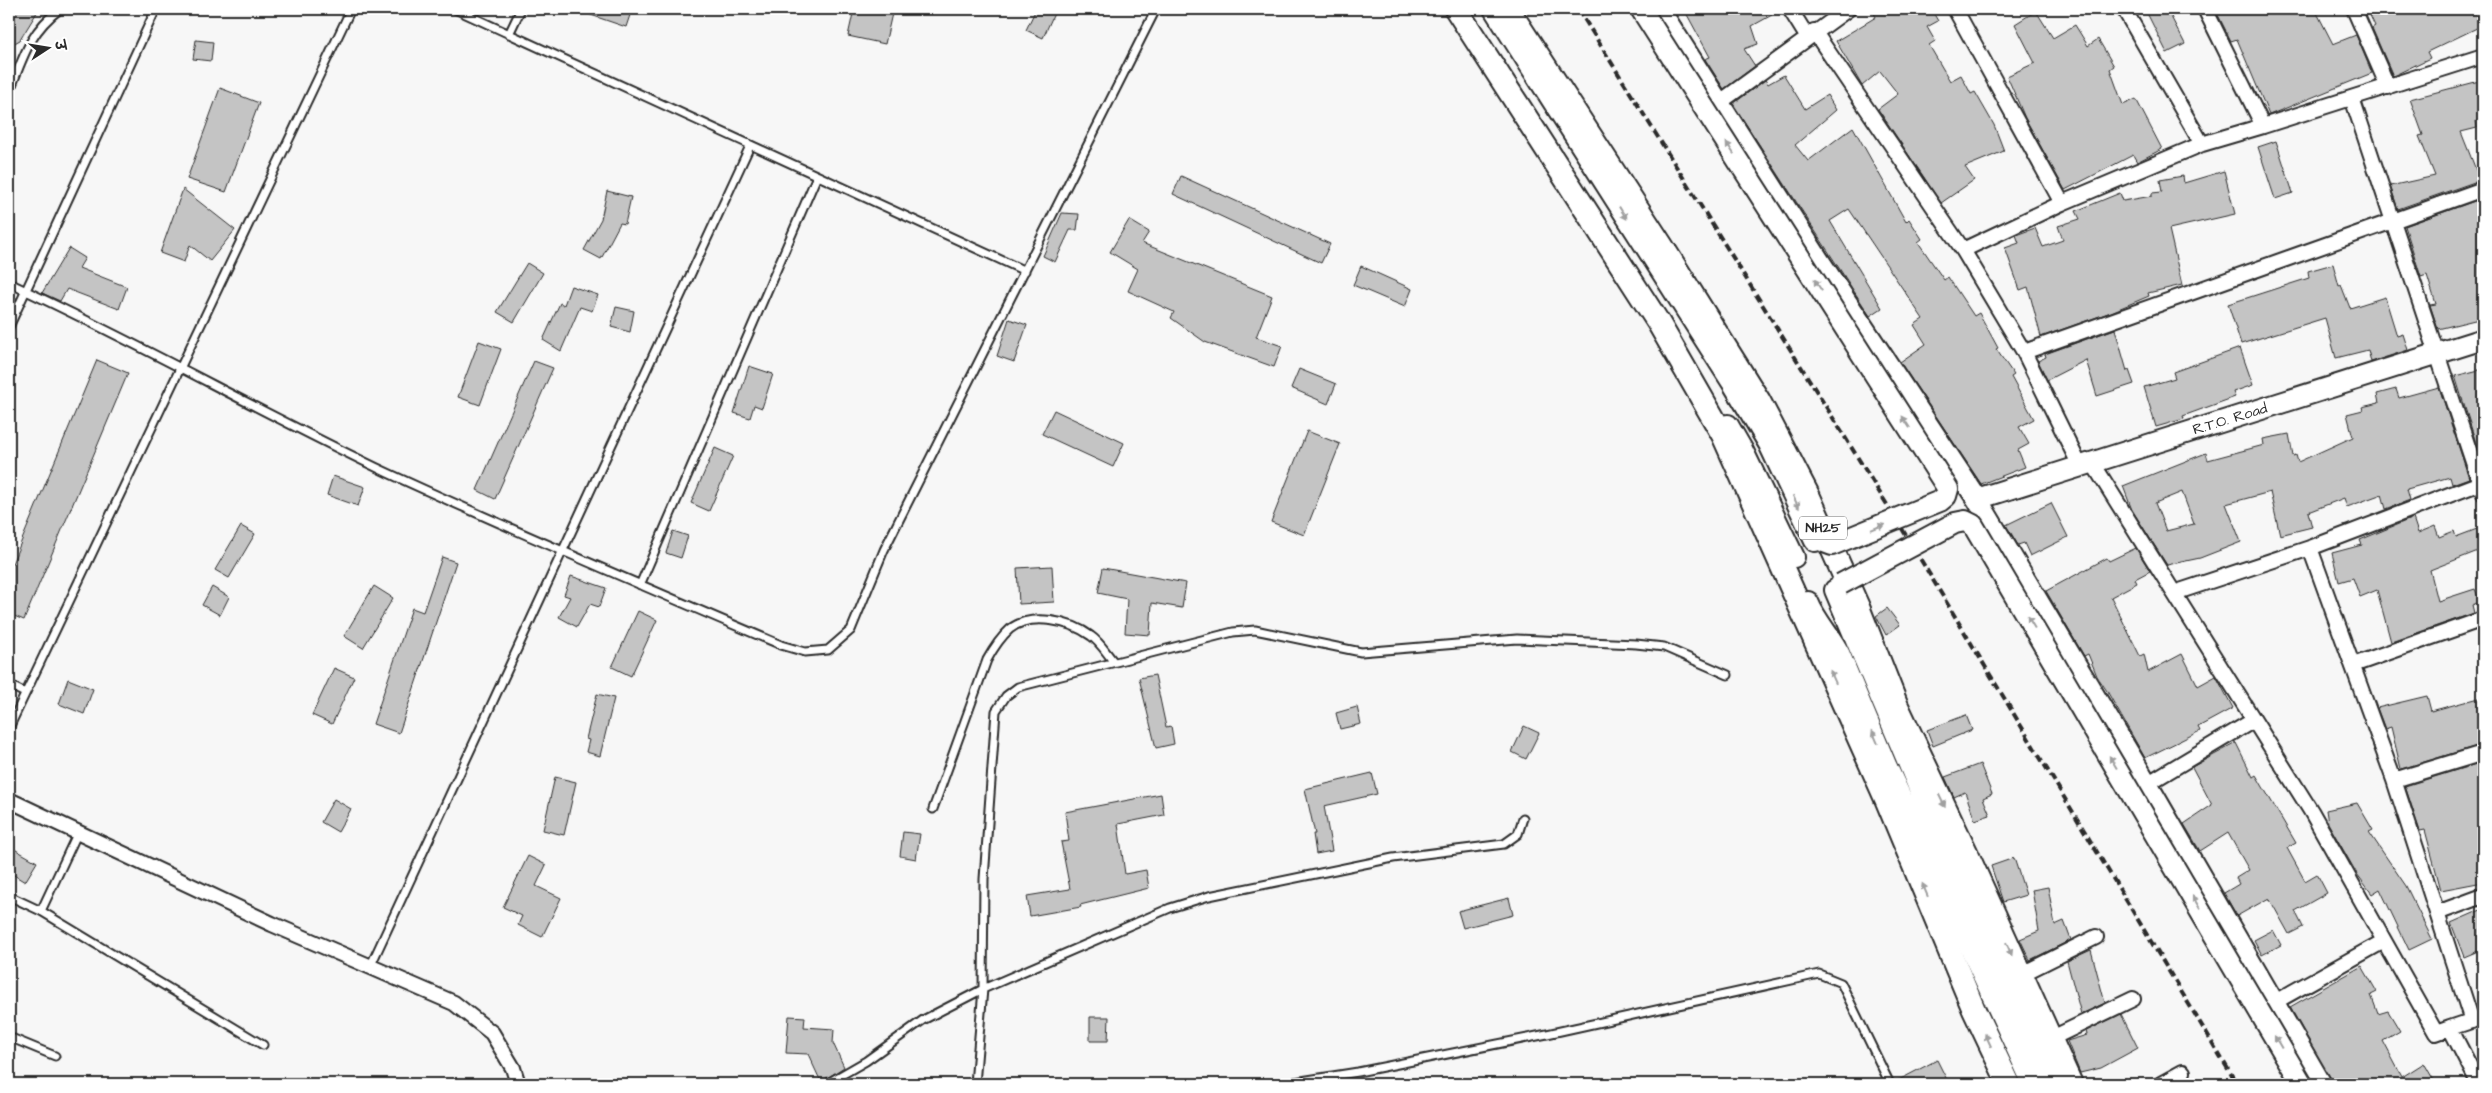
<svg xmlns="http://www.w3.org/2000/svg" width="2492" height="1093" font-family="'Architects Daughter','Playpen Sans Deva',sans-serif">
<style>
.building{fill:#c4c4c4;stroke:#2b2b2b;fill-rule:evenodd}
.lines{fill:none;stroke-linecap:round;stroke-linejoin:round}
.lane-casing{stroke:#2b2b2b;stroke-width:11}
.street-casing{stroke:#2b2b2b;stroke-width:18}
.secondary-casing{stroke:#2b2b2b;stroke-width:24}
.primary-casing{stroke:#2b2b2b;stroke-width:26}
.lane{stroke:#fff;stroke-width:7}
.street{stroke:#fff;stroke-width:14}
.secondary{stroke:#fff;stroke-width:20}
.primary{stroke:#fff;stroke-width:22}
.rail{stroke:#2b2b2b;stroke-width:4;stroke-dasharray:8 4;stroke-linecap:butt}
.secondary-bridge-casing{stroke:#2b2b2b;stroke-width:24;stroke-linecap:butt}
.secondary-bridge{stroke:#fff;stroke-width:20}
.oneway{fill:#a0a0a0}
.labels{text-anchor:middle;dominant-baseline:central;stroke-width:5;stroke-linejoin:round;paint-order:stroke}
.shield{fill:#fff;stroke:#6b6b6b;stroke-width:1}
.shield-label{font-size:14px;font-weight:bold;fill:#2b2b2b}
.street-label{font-size:15px;fill:#2b2b2b;stroke:#fff}
</style>
<rect width="100%" height="100%" fill="#f7f7f7"/>
<filter id="ink" filterUnits="userSpaceOnUse"><feTurbulence type="fractalNoise" baseFrequency=".02" numOctaves="2"/><feDisplacementMap in="SourceGraphic" scale="10" xChannelSelector="R" yChannelSelector="G"/><feConvolveMatrix kernelMatrix="1 2 1 2 8 2 1 2 1" color-interpolation-filters="sRGB"/></filter>
<g filter="url(#ink)">
<!-- building -->
<path class="building" d="M15 9H39L20 40 9 46V19Z
M579 9H632L626 27 579 11Z
M854 9H893L885 44 848 36Z
M1036 9H1056L1043 38 1026 30Z
M1684 9H1781V10L1752 26 1758 44 1744 49 1755 66 1724 89 1705 59 1710 57Z
M1872 9H1931L1938 21 1927 27 1935 41 1929 45 1950 81 1961 75 1971 94 1975 92 1994 125 2004 151 1965 167 1974 180 1941 203 1878 109 1898 94 1880 71 1862 86 1836 41 1876 17Z
M2145 9H2167L2185 44 2167 53Z
M2215 9H2315L2333 44 2356 35 2372 73 2269 115 2237 39 2231 41Z
M2367 9H2473L2475 12 2477 11 2481 26 2427 52 2430 58 2393 76 2372 28 2375 26Z
M2036 11 2053 38 2075 25 2088 46 2098 39 2114 66 2110 69 2123 105 2136 99 2162 149 2137 162 2133 155 2065 190 2025 118 2007 76 2035 63 2015 24Z
M196 40 213 42 211 61 193 59Z
M1784 75 1805 109 1827 95 1836 110 1795 145 1808 161 1853 127 1906 222 1909 219 1922 239 1918 242 1944 280 1948 277 1974 316 1979 313 1998 348 1996 349 2014 375 2011 377 2034 419 2019 427 2029 444 2018 450 2025 467 1981 484 1900 362 1926 344 1914 325 1923 319 1849 209 1830 221 1882 308 1870 316 1733 104 1765 80 1768 84Z
M2483 80V119L2476 121 2477 128 2461 132 2480 180 2398 209 2390 186 2435 176 2419 136 2423 135 2410 99Z
M220 88 259 103 226 192 187 179Z
M2276 141 2293 193 2275 199 2258 147Z
M2224 171 2235 214 2169 229 2182 285 2148 293 2149 296 2111 312 2041 337 2028 287 2020 290 2005 248 2019 243 2016 235 2035 228 2043 247 2063 240 2058 226 2080 219 2076 211 2120 193 2123 201 2152 196V193L2162 192 2160 180 2183 176 2184 183Z
M1181 176 1330 244 1321 263 1173 194Z
M183 189 235 230 210 261 190 245 184 262 160 253Z
M607 191 631 197 625 224 620 223 601 259 584 250 601 219Z
M2483 198V318L2438 329 2430 305 2436 304 2427 275 2421 277 2405 226Z
M1062 213 1079 214 1077 230H1070L1055 262 1043 256Z
M1129 220 1149 232 1142 243 1272 296 1256 337 1282 346 1274 367 1205 342 1171 318 1174 312 1128 291 1138 269 1110 252Z
M69 248 85 258 79 268 127 287 119 309 67 289 60 301 42 293Z
M527 263 543 273 514 322 497 312Z
M2333 264 2339 286 2341 285 2350 308 2385 297 2397 336 2403 334 2408 350 2371 362 2368 350 2336 358 2325 318 2241 344 2228 304 2309 278 2308 271Z
M1361 266 1412 289 1405 307 1353 285Z
M571 286 598 295 592 311 580 307 561 351 543 340 560 303 564 305Z
M616 307 634 311 630 332 611 327Z
M1009 319 1027 325 1014 362 997 356Z
M2115 329 2127 371 2129 370 2134 384 2097 396 2086 360 2047 380 2038 361 2046 357 2045 354Z
M479 341 501 349 480 405 458 397Z
M2240 348 2253 385 2233 392 2235 397 2183 416 2184 419 2156 427 2144 387 2175 378 2173 372Z
M97 360 128 373 24 620 9 614V571Z
M534 361 553 368 495 499 477 490Z
M749 366 773 374 762 408 754 405 750 418 734 413Z
M1299 369 1336 384 1328 404 1291 388Z
M2483 369V465L2455 376Z
M2439 387 2469 478 2452 484 2450 477 2407 489 2410 500 2386 509 2382 494 2347 507 2344 498 2308 512 2312 527 2280 535 2270 492 2226 504 2241 542 2200 558 2167 565 2132 510 2123 486 2206 453 2208 460 2264 445 2263 439 2289 434 2293 456 2296 455 2298 462 2353 437 2347 414 2363 410 2362 407 2379 403 2377 394 2396 389 2399 398ZM2182 492 2194 524 2166 531 2155 503Z
M1054 410 1124 443 1113 467 1042 434Z
M1307 431 1340 444 1304 535 1271 522Z
M715 448 733 456 709 511 691 503Z
M333 476 365 487 358 506 327 495Z
M2051 503 2068 537 2030 556 2024 543 2018 545 2006 525Z
M2413 518 2418 533 2435 526 2439 537 2454 531 2456 537 2477 529 2483 549 2430 570 2438 601 2475 589 2480 602 2472 605 2474 613 2391 642 2377 590 2360 597 2353 578 2339 582 2332 553 2362 545 2360 540Z
M241 526 255 534 229 578 215 570Z
M673 531 688 536 681 558 666 553Z
M2136 548 2150 571 2135 579 2137 583 2111 597 2140 656 2144 654 2148 672 2182 654 2198 686 2216 676 2233 708 2198 727 2200 731 2145 758 2107 691 2097 676 2088 654 2084 656 2046 591 2107 558 2109 561Z
M442 557 456 562 399 733 373 724 412 608 423 612Z
M1052 566 1054 602 1019 604 1017 568Z
M1103 568 1186 583 1182 608 1152 603 1150 635 1125 633 1127 599 1098 593Z
M571 576 606 588 599 607 590 604 577 627 559 617 570 597 564 595Z
M374 586 393 598 363 648 344 636Z
M212 587 229 597 220 615 202 605Z
M1887 608 1900 625 1886 635 1876 616Z
M638 611 657 620 631 676 612 667Z
M334 668 354 677 332 724 312 715Z
M1155 675 1166 727 1171 726 1174 744 1156 748 1139 678Z
M68 679 93 689 84 714 59 704Z
M597 694 614 698 600 756 586 752 589 740 586 739Z
M2427 696 2431 711 2483 697V744L2401 769 2391 727 2385 729 2377 708Z
M1357 707 1361 724 1340 729 1336 713Z
M1966 715 1972 730 1933 746 1927 730Z
M1524 726 1539 733 1526 759 1512 752Z
M2236 743 2253 777 2256 775 2296 843 2287 848 2305 881 2317 874 2327 893 2295 911 2303 927 2289 934 2269 898 2237 916 2224 893 2239 884 2236 878 2249 870 2228 833 2200 851 2184 824 2212 805 2192 767Z
M2483 762V882L2441 890 2425 830 2420 831 2405 786Z
M1980 764 1992 794 1983 798 1990 815 1975 820 1965 792 1954 797 1945 777Z
M1372 773 1377 794 1324 806 1332 851 1316 854 1313 834H1315L1305 789Z
M555 777 576 782 564 835 543 830Z
M1161 794 1164 815 1118 824 1125 874 1146 870 1149 888 1080 905 1081 907 1030 916 1027 896 1070 889 1061 842 1069 841 1065 812Z
M334 799 351 809 338 832 321 822Z
M2357 803 2373 830 2369 832 2406 886 2432 939 2409 950 2380 889 2372 894 2357 874 2328 823 2326 810Z
M903 832 920 834 916 859 900 856Z
M9 846 37 862 25 882 9 872Z
M528 856 546 865 536 886 561 898 542 937 518 925 522 916 503 907Z
M2014 858 2026 895 2003 902 1991 866Z
M2048 887 2055 925 2064 921 2071 940 2030 960 2020 939 2039 931 2032 890Z
M1509 898 1513 915 1463 928 1458 911Z
M2483 909V949L2464 957 2451 923Z
M2273 930 2281 945 2262 955 2254 940Z
M2091 950 2105 1003 2081 1014 2067 961Z
M2362 966 2377 992 2371 995 2378 1014 2388 1011 2400 1031 2383 1041 2402 1077 2424 1063 2436 1084H2333L2290 1007Z
M2121 1014 2138 1048 2101 1068 2080 1073 2067 1041 2087 1035 2086 1031Z
M789 1016 805 1017 804 1027 834 1029 833 1043 844 1067 821 1082 808 1054 786 1053Z
M1090 1017H1109L1108 1041H1090Z
M1937 1060 1949 1084H1895V1082Z"/>
<g class="lines">
<!-- lane casing -->
<g class="lane-casing">
<path id="lane" d="M455 9 1025 271
M509 34 521 9
M9 93C23 58 29 32 60 9
M9 283C137 342 260 412 388 473 518 533 650 589 781 645L805 652 828 650 851 630 884 550 1156 9
M9 327 156 9
M640 585 817 176
M9 685 25 693
M9 728 351 9
M933 809 987 660C993 649 1000 638 1010 629 1031 612 1071 621 1091 636 1100 642 1107 654 1114 662
M9 896 41 911 263 1045
M41 911 78 832
M370 967 750 146
M9 1037 55 1056
M826 1084 866 1061 923 1020 983 989 1170 908 1209 896 1393 858 1504 844 1518 834 1523 818
M975 1084 983 989 984 879 996 711 1006 696 1018 687 1233 632 1255 630 1361 652 1517 639 1636 644 1664 647 1728 675
M1282 1084 1358 1072 1547 1034 1819 974 1841 983 1890 1084"/>
</g>
<!-- street casing -->
<g class="street-casing">
<path id="street" d="M1790 9 1808 38
M1955 9 2062 203
M2124 9 2202 144
M2205 9 2263 126 2483 56
M2354 9 2388 87
M1814 31 1963 250
M2352 98 2483 492
M1719 103 1848 9
M2024 352 1963 250 2062 203 2202 144 2263 126
M2092 462 2174 593
M2080 466 2024 352 2483 189
M2310 548 2174 593 2311 811 2436 1033 2450 1028
M2353 665 2483 619
M2394 780 2310 548 2483 482
M2147 784 2254 720
M9 800 272 924 454 1003 492 1033 513 1068 518 1084
M2437 913 2483 896
M2020 975 2096 937
M2273 1003 2384 941
M2472 1021 2394 780 2483 753
M2050 1039 2133 999
M2161 1084 2183 1072
M2479 1084 2450 1028 2483 1017"/>
</g>
<!-- secondary casing -->
<g class="secondary-casing">
<path id="secondary" d="M1494 9 1732 382 1769 444 1815 541
M1659 9 1818 259 1977 499 2147 784 2321 1084
M1728 425 1743 451 1794 557
M1977 499 2483 339
M1835 590 1932 819 2055 1084
M1808 602C1816 622 1831 636 1840 655L1887 767 2033 1084"/>
</g>
<!-- primary casing -->
<g class="primary-casing">
<path id="primary" d="M1456 9 1658 322 1723 435 1887 801 1974 1010 2009 1084
M1508 9 1662 246 1759 401 1780 441 1809 497 1858 607 1897 706 1967 854 2071 1084"/>
</g>
<!-- lane -->
<use href="#lane" class="lane"/>
<!-- street -->
<use href="#street" class="street"/>
<!-- secondary -->
<use href="#secondary" class="secondary"/>
<!-- primary -->
<use href="#primary" class="primary"/>
<!-- rail -->
<path class="rail" d="M1578 9 1901 527 2237 1084"/>
<!-- secondary-bridge casing -->
<g class="secondary-bridge-casing">
<path id="secondary-bridge" d="M1641 9 1948 489 1946 496 1940 501 1832 545 1824 542
M1841 584 1955 523 1965 521 1973 525 2302 1084"/>
</g>
<!-- secondary-bridge -->
<use href="#secondary-bridge" class="secondary-bridge"/>
</g>
<!-- one-way arrows -->
<defs><path id="oneway-solid" d="M-6-.8H1V-3.2L6.5 0L1 3.2V.8H-6Z" transform="scale(1.25)"/></defs>
<g class="oneway">
<use href="#oneway-solid" transform="translate(1730 148) rotate(-123)"/>
<use href="#oneway-solid" transform="translate(1623 213) rotate(58)"/>
<use href="#oneway-solid" transform="translate(1818 285) rotate(-123)"/>
<use href="#oneway-solid" transform="translate(1906 422) rotate(-123)"/>
<use href="#oneway-solid" transform="translate(1796 502) rotate(64)"/>
<use href="#oneway-solid" transform="translate(1878 527) rotate(-22)"/>
<use href="#oneway-solid" transform="translate(2031 622) rotate(-121)"/>
<use href="#oneway-solid" transform="translate(1833 677) rotate(-114)"/>
<use href="#oneway-solid" transform="translate(1875 737) rotate(-113)"/>
<use href="#oneway-solid" transform="translate(2113 762) rotate(-121)"/>
<use href="#oneway-solid" transform="translate(1942 801) rotate(64)"/>
<use href="#oneway-solid" transform="translate(1925 890) rotate(-113)"/>
<use href="#oneway-solid" transform="translate(2196 902) rotate(-120)"/>
<use href="#oneway-solid" transform="translate(2009 949) rotate(66)"/>
<use href="#oneway-solid" transform="translate(1988 1040) rotate(-115)"/>
<use href="#oneway-solid" transform="translate(2278 1042) rotate(-120)"/>
</g>
</g>
<g class="labels">
<!-- shield labels -->
<rect class="shield" x="1799" y="516.5" width="48" height="23" rx="4"/>
<g class="shield-label">
<text x="1823" y="528">NH25</text>
</g>
<!-- street labels -->
<g class="street-label">
<text transform="translate(2230 419) rotate(-17)">R.T.O. Road</text>
</g>
</g>
<!-- margin -->
<rect width="2492" height="1093" fill="none" stroke="#fff" stroke-width="30"/>
<rect x="15" y="15" width="2462" height="1063" fill="none" stroke="#2b2b2b" stroke-width="2" filter="url(#ink)"/>
<!-- north arrow -->
<g transform="translate(48 48) rotate(78)" stroke="#ffffff" stroke-width="4" paint-order="stroke">
<path d="M0-4L9 19L0 12L-9 19Z" fill="#2b2b2b"/>
<text y="-8" font-size="14" font-weight="bold" text-anchor="middle" fill="#2b2b2b">उ</text>
</g>
</svg>
